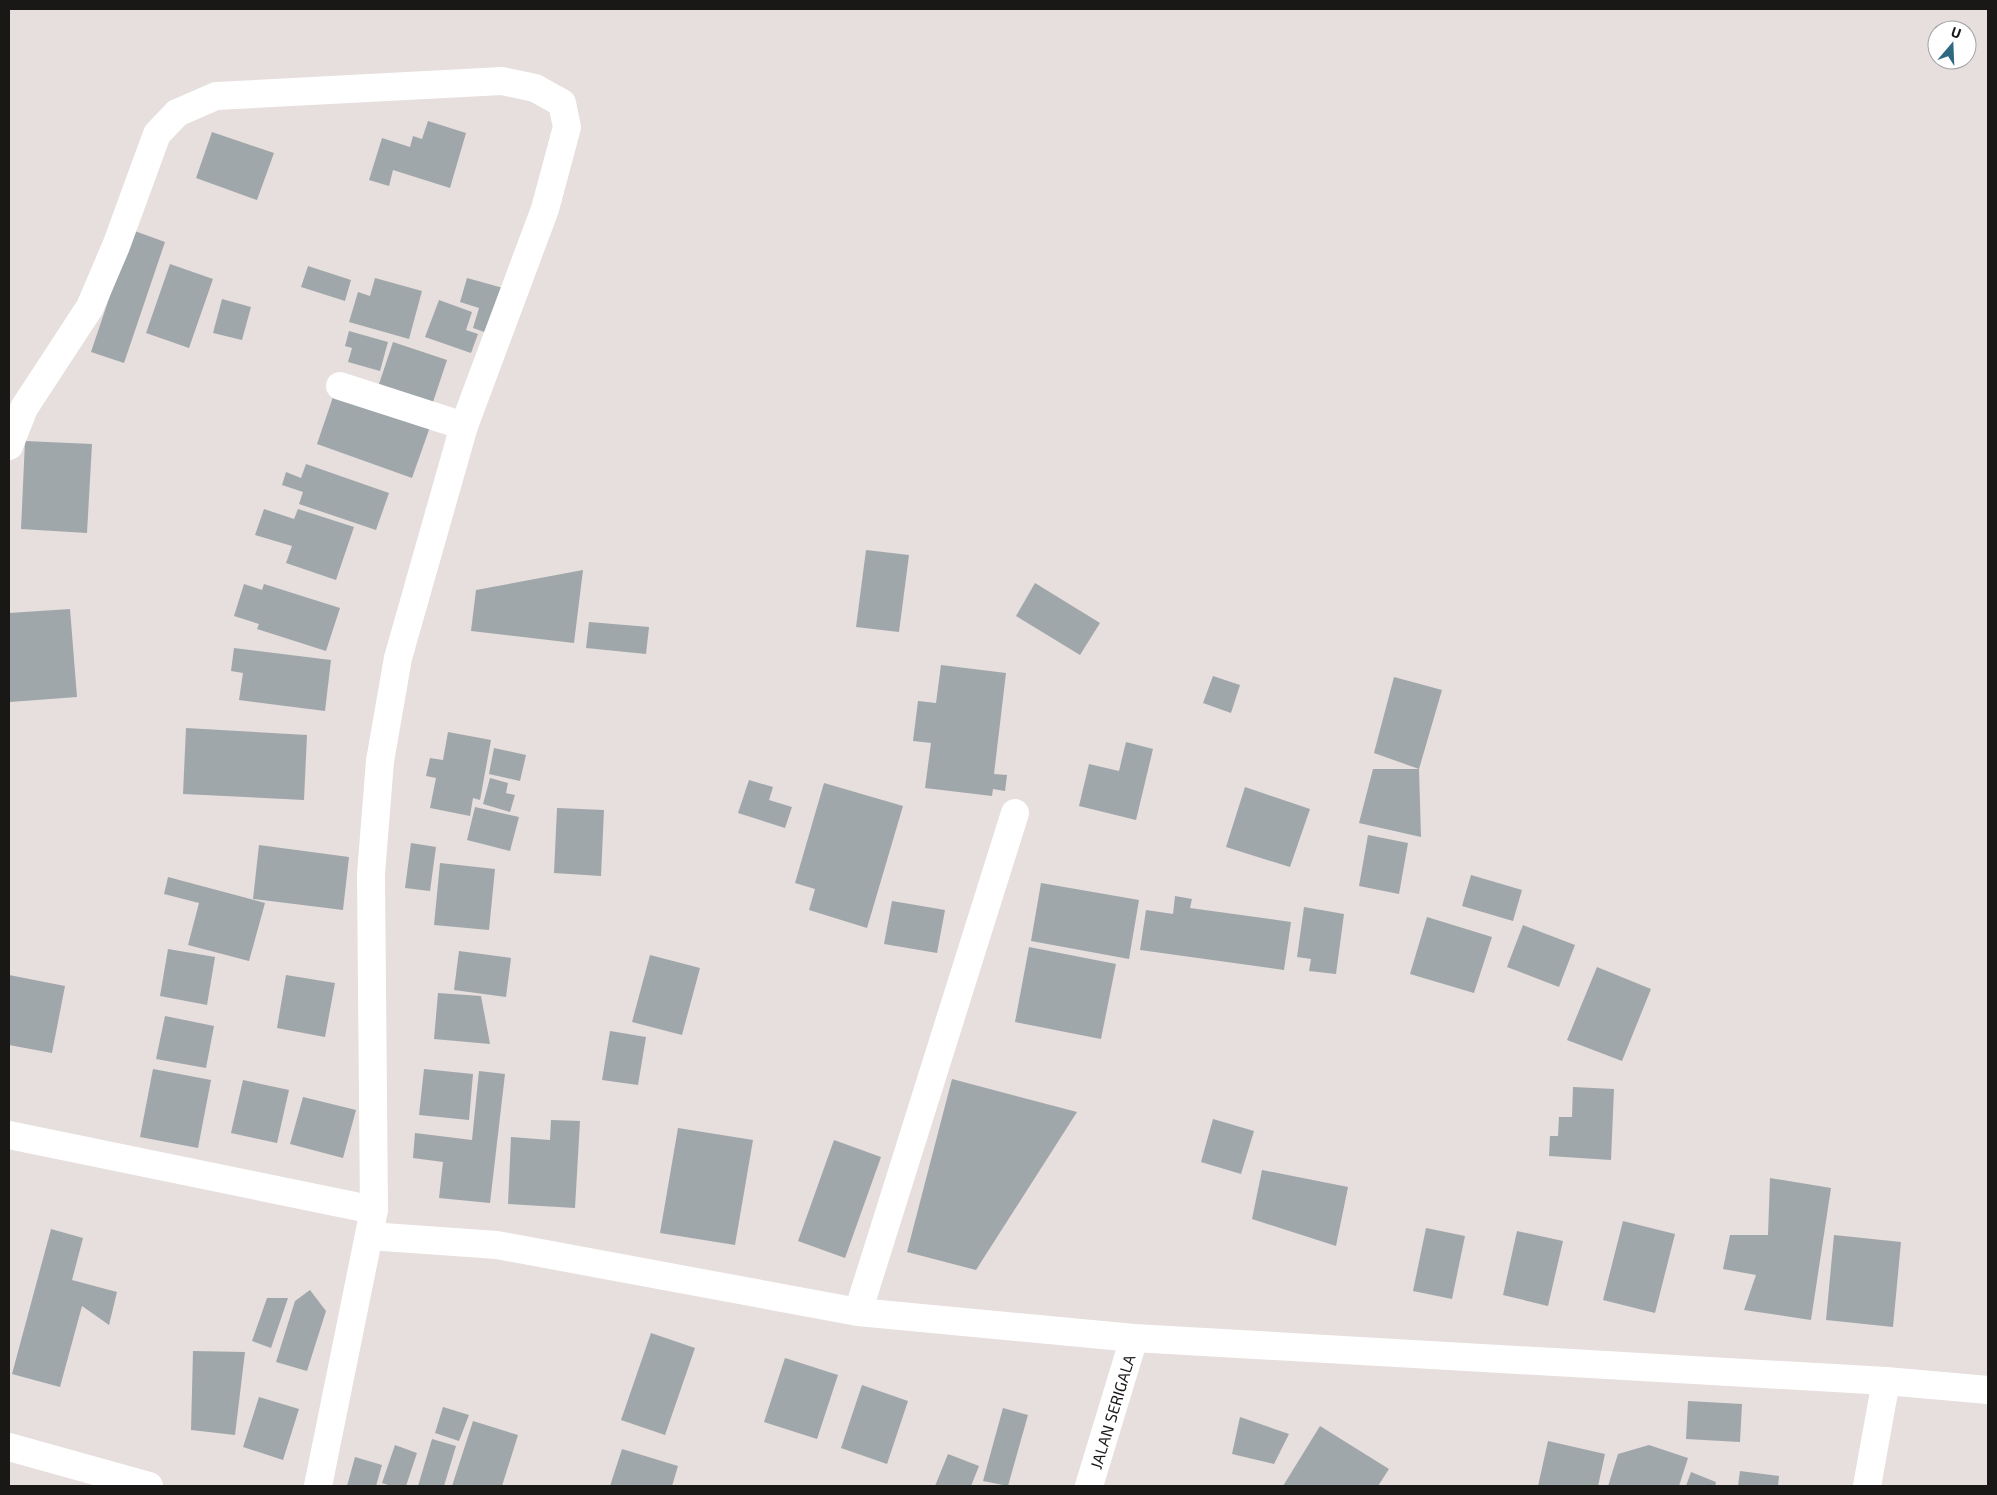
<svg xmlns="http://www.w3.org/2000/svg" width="1997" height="1495" font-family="'Exo 2',sans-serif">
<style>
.building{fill:#a0a7aa}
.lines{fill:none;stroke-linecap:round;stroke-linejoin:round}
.minor{stroke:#fff;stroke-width:28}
.labels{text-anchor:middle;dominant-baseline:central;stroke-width:4;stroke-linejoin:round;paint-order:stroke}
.street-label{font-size:16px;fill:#1a1717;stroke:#fff}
</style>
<rect width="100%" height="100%" fill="#e7dede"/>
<!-- building -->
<path class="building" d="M428 121 466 133 450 188 393 170 389 186 369 180 382 138 410 147 413 136 422 139Z
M212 132 274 153 257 200 196 178Z
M132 230 165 242 124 363 91 352Z
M170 264 213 279 189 348 146 333Z
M308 266 351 280 345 301 301 287Z
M375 278 422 291 409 339 349 322 358 292 370 296Z
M467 278 503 288 490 334 473 328 479 308 460 302Z
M222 299 251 307 242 340 213 333Z
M439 300 472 312 466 330 478 334 471 353 425 337Z
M349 331 388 342 380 371 348 362 352 348 345 346Z
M393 342 447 360 433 402 379 384Z
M334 394 430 427 412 478 317 444Z
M25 441 92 444 87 533 21 529Z
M306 464 389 493 376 530 299 504 303 492 282 485 286 472 301 478Z
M264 509 294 519 298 509 354 527 336 580 286 563 292 546 255 535Z
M866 550 909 555 899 632 856 627Z
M583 570 574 643 471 631 476 590Z
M1035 583 1100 623 1080 655 1016 616Z
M244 584 262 590 264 584 340 608 326 651 257 629 259 624 234 616Z
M70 609 77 697 10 702 9 613Z
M589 622 649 627 646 654 586 648Z
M234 648 331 660 325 711 239 700 243 673 231 671Z
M941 665 1006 673 994 774 1007 775 1005 791 993 789 992 796 925 788 931 743 913 741 918 701 936 703Z
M1213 676 1240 685 1231 713 1203 703Z
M1394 677 1442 690 1419 769 1421 837 1359 823 1373 769H1419L1374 753Z
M186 728 307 735 304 800 183 794Z
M448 732 491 740 480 800 473 798 470 816 430 808 436 778 426 776 430 758 443 760Z
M1126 742 1153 749 1136 820 1079 806 1089 764 1119 771Z
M494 748 526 755 520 781 489 774Z
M490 778 508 783 506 793 515 795 510 812 483 804Z
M749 780 773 787 769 800 792 807 785 828 738 813Z
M824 783 903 806 867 928 809 910 815 889 795 883Z
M1245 787 1310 809 1290 867 1226 847Z
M475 807 519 817 510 851 467 840Z
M557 808 604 810 601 876 554 873Z
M1368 835 1408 843 1399 894 1359 886Z
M411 843 436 847 430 891 405 888Z
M259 845 349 857 343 910 253 899Z
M440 863 495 869 489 930 434 925Z
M1471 875 1522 890 1513 921 1462 906Z
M168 877 265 903 249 961 188 945 199 903 164 894Z
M1041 883 1139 900 1129 959 1031 941Z
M1175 896 1192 899 1190 908 1291 922 1284 970 1140 950 1146 910 1173 914Z
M892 901 945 910 937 953 884 944Z
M1304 907 1344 914 1336 974 1309 971 1311 959 1297 957Z
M1427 917 1492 937 1474 993 1410 974Z
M1523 925 1575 945 1559 987 1507 967Z
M1029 947 1116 964 1101 1039 1015 1022Z
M168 949 215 957 207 1005 160 996Z
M459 951 511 958 506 997 454 990Z
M650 955 700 968 682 1035 632 1022Z
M1597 967 1651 989 1622 1061 1567 1040Z
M9 975 65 986 52 1053 9 1045Z
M286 975 335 983 325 1037 277 1028Z
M438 993 481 996 490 1044 434 1039Z
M165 1016 214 1026 206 1068 156 1059Z
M610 1031 646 1037 638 1085 602 1080Z
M153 1069 211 1080 198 1148 140 1137Z
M424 1069 473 1074 469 1120 419 1115Z
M479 1071 505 1074 490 1203 439 1198 443 1162 413 1158 415 1133 472 1140Z
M952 1079 1077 1112 976 1270 907 1252Z
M243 1080 289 1090 277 1143 231 1133Z
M1573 1087 1614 1089 1611 1160 1549 1156 1550 1136H1558L1559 1117H1572Z
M303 1097 356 1110 343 1158 290 1144Z
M1213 1119 1254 1131 1241 1174 1201 1162Z
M551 1120 580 1121 575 1208 508 1204 511 1137 550 1140Z
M678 1128 753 1140 735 1245 660 1233Z
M834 1140 881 1157 845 1258 798 1241Z
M1262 1170 1348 1187 1336 1246 1252 1219Z
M1770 1178 1831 1188 1811 1320 1744 1310 1756 1275 1723 1269 1730 1235H1768Z
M1623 1221 1675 1234 1655 1313 1603 1300Z
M1426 1228 1465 1236 1452 1299 1413 1291Z
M51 1229 83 1238 72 1280 117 1292 109 1325 82 1306 60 1387 12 1374Z
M1517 1231 1563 1241 1548 1306 1503 1295Z
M1834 1235 1901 1242 1893 1327 1826 1320Z
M310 1290 326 1311 307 1371 276 1362 295 1301Z
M267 1298H288L271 1348 252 1341Z
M651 1333 695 1348 665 1435 621 1420Z
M193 1351 245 1352 235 1435 191 1430Z
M785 1358 838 1375 817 1439 764 1422Z
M862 1385 908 1401 887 1464 841 1448Z
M259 1397 299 1409 283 1460 243 1447Z
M1688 1401 1742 1404 1740 1442 1686 1439Z
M443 1407 469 1415 459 1441 435 1433Z
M1003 1408 1028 1415 1008 1486 983 1481Z
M1240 1417 1289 1434 1274 1464 1232 1454Z
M473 1421 518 1435 502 1486H452Z
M1320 1426 1389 1469 1378 1486H1283Z
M432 1439 456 1446 444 1486H418Z
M1548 1441 1605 1454 1598 1486H1538Z
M395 1445 417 1453 406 1486H391L382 1483Z
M1649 1445 1688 1458 1679 1486H1608L1618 1454Z
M622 1449 678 1466 672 1486H610Z
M948 1454 979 1466 971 1486H935Z
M355 1457 382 1465 376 1486H347Z
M1740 1471 1779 1476 1778 1486H1738Z
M1691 1472 1716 1482 1715 1486H1686Z"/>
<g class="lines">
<!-- minor -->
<g class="minor">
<path d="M340 386 464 426"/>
<path d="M9 446 24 408 90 307 116 246 157 134 177 113 216 96 502 81 535 88 562 103 567 127 545 209 464 426 398 658 380 761 371 874 374 1210 318 1486"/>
<path d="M9 1135 374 1210"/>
<path d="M369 1236 497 1245 858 1312 1134 1338 1886 1381 1988 1390"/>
<path d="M858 1312 1015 813"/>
<path d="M9 1447 149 1486"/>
<path id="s1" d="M1089 1486 1134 1338"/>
<path d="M1867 1486 1886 1381"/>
</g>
</g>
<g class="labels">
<!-- street labels -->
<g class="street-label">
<text stroke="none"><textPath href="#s1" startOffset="78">JALAN SERIGALA</textPath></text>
</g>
</g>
<!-- border -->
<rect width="1997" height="1495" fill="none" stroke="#1a1717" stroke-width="20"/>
<!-- north arrow -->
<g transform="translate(1952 45) rotate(19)"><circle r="24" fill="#ffffff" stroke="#a3a2a2"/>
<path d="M0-4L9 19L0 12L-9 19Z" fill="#2f6881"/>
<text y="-8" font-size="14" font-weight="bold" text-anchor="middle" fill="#1a1717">U</text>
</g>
</svg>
